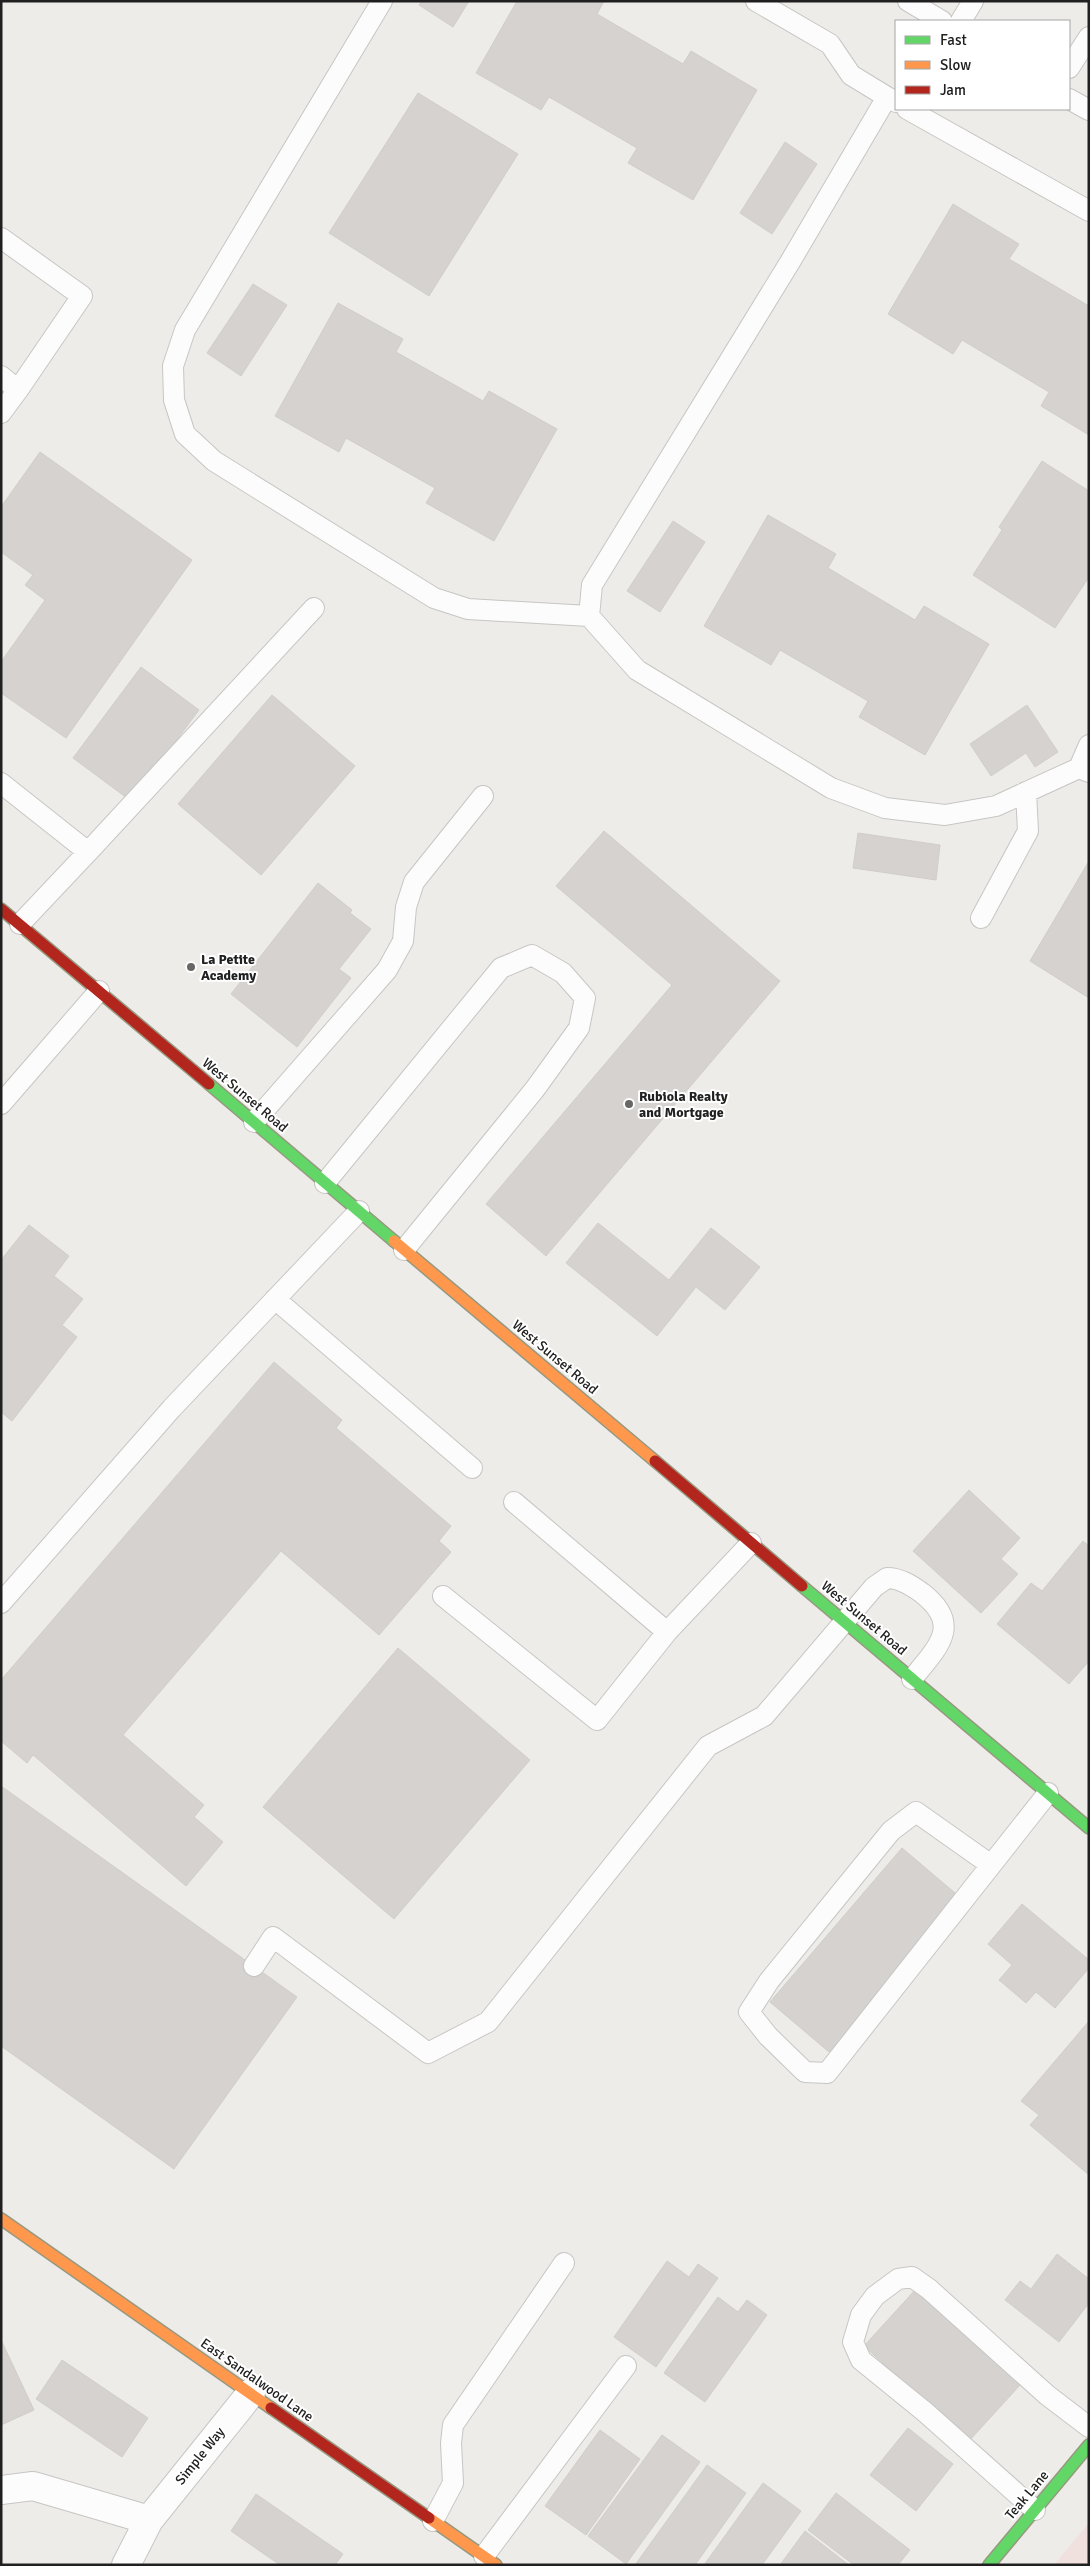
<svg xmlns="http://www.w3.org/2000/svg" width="1090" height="2566" font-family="Signika,sans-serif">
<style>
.commercial{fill:#f0e0de}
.building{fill:#d5d2cf;stroke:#d1cec9}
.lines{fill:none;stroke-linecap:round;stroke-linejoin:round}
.lane-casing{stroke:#c7c6c4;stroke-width:22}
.street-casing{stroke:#c7c6c4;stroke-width:30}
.fast-casing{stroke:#969880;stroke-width:14}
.slow-casing{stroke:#969880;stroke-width:14}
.jam-casing{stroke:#969880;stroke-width:14}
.lane{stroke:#fcfcfc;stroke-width:20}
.street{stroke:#fcfcfc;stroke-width:28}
.fast{stroke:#63d668;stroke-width:11}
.slow{stroke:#ff974d;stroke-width:11}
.jam{stroke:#b3261e;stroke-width:11}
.poi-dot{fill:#686766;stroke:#fff;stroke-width:2}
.labels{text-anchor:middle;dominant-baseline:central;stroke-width:4;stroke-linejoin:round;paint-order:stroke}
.poi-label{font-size:14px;font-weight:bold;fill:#202020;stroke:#fff;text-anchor:start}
.street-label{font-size:14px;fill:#202020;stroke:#fff}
</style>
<rect width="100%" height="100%" fill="#eeece8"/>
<!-- commercial -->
<path class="commercial" d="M1089 2523V2565H1054Z"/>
<!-- building -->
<path class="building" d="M422 1H469L453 27 419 5Z
M517 1H604L597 14 683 64 691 51 757 90 693 200 628 163 637 148 549 97 541 110 476 73Z
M418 93 518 154 429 296 329 233Z
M785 142 817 164 772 234 740 213Z
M953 204 1019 244 1009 259 1089 306V435L1041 406 1049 392 962 340 953 354 888 314Z
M253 284 287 305 241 376 207 353Z
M338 303 403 339 396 352 483 401 489 391 557 429 494 541 426 503 435 488 346 438 339 452 275 416Z
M40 452 192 560 66 738 1 693V662L45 600 25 585 33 575 1 552V507Z
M1042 461 1089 491V577L1055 628 973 575 1002 530 999 527Z
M768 515 836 554 828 568 915 620 924 606 989 644 925 755 859 717 868 701 780 650 771 665 704 626Z
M673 521 705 542 660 612 627 591Z
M141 667 199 710 131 801 73 758Z
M272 695 355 766 261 875 178 804Z
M1027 705 1058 752 1035 767 1026 753 991 776 970 744Z
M604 831 780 981 546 1256 486 1204 672 985 556 886Z
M858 833 940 845 936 880 853 868Z
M1089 861V998L1030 961Z
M318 883 352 910 350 913 371 929 339 969 351 978 297 1047 231 994Z
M598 1223 669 1280 711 1228 760 1267 725 1310 696 1287 657 1336 566 1263Z
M29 1225 69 1256 54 1276 83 1299 62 1325 77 1337 12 1421 1 1412V1260Z
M274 1362 342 1420 336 1428 451 1526 439 1541 451 1552 379 1635 281 1551 123 1735 204 1805 194 1817 223 1842 186 1886 33 1755 27 1763 1 1741V1680Z
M969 1490 1020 1538 1001 1559 1018 1574 981 1613 913 1551Z
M1083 1541 1089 1546V1661L1069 1684 997 1624 1031 1583 1042 1591Z
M398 1648 530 1760 394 1919 263 1807Z
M1 1786 297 1997 174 2169 1 2046Z
M902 1848 961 1898 829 2052 770 2002Z
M1022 1904 1089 1960V1968L1055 2008 1036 1992 1026 2003 999 1980 1012 1965 988 1944Z
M1089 2021V2175L1030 2125 1039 2115 1021 2101Z
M1057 2254 1089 2279V2303L1059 2342 1005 2300 1020 2281 1031 2289Z
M667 2261 689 2277 698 2264 718 2278 656 2367 614 2337Z
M916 2289 1021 2384 969 2441 864 2346Z
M718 2297 738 2312 747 2300 767 2315 705 2402 664 2373Z
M1 2340 34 2410 1 2425Z
M62 2360 148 2418 122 2457 36 2399Z
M908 2428 953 2464 916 2511 870 2475Z
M600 2430 640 2459 586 2535 545 2506Z
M662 2435 700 2462 626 2564 588 2536Z
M707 2465 746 2493 695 2565H635Z
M763 2483 801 2511 762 2565H704Z
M836 2493 910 2550 898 2565H854L808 2530Z
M256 2494 343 2554 335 2565H280L231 2531Z
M805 2531 849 2565H780Z"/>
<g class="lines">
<!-- lane casing -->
<g class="lane-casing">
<path id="lane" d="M382 1 185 330 173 366 174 400 185 434 214 461 434 598 468 609 589 616
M756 1 830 44 851 75 887 97
M908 1 942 21
M961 21 973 1
M1069 68 1089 37
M1069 99 1089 110
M896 102 887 97 790 262 592 585 589 616 637 670 831 788 885 808 945 815 996 806 1079 768 1089 772
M907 109 1089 211
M1 238 82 296 18 390 1 376
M1 413 18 390
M1079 768 1089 745
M1 783 88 852 20 924
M88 852 314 608
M981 918 1028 831 1026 792
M1 1104 99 991
M254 1122 387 970 403 941 406 907 414 882 483 796
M325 1183 501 968 532 955 563 973 585 998 579 1028 535 1089 404 1250
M275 1299 472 1468
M443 1596 597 1720 667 1632 514 1502
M1 1603 172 1408 359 1211
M667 1632 751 1543
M991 1865 916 1812 891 1831 769 1981 749 2012 768 2036 805 2072 827 2073 1048 1793
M254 1966 273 1937 428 2053 488 2022 708 1746 764 1716 874 1587 887 1578C900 1578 911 1585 922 1593 963 1625 938 1647 912 1679
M1035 2510 925 2412 861 2360 853 2342 861 2315 875 2296 898 2279 912 2277 929 2289 1047 2395 1089 2427
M433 2521 453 2483 451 2443 453 2425 564 2263
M484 2556 626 2366"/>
</g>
<!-- street casing -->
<g class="street-casing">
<path id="street" d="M1 2490 33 2486 149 2520
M126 2565 149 2520 251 2393"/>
</g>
<!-- fast casing -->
<g class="fast-casing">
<path id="fast" d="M209 1084 394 1241
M802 1586 1089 1828
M989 2565 1089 2445"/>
</g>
<!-- slow casing -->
<g class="slow-casing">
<path id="slow" d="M394 1241 655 1461
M1 2219 271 2408
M429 2518 496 2565"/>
</g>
<!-- jam casing -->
<g class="jam-casing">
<path id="jam" d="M1 909 209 1084
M655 1461 802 1586
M271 2408 429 2518"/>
</g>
<!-- lane -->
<use href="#lane" class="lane"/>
<!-- street -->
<use href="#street" class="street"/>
<!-- fast -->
<use href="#fast" class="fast"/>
<!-- slow -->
<use href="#slow" class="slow"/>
<!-- jam -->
<use href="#jam" class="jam"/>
</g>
<!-- markers -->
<g class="poi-dot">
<circle cx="191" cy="967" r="5"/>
<circle cx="629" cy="1104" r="5"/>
</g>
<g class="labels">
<!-- poi labels -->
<g class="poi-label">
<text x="201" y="959">La Petite<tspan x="201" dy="16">Academy</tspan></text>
<text x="639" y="1096">Rubiola Realty<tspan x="639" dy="16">and Mortgage</tspan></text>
</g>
<!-- street labels -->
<g class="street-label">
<text transform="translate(245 1095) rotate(40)">West Sunset Road</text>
<text transform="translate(555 1357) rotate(40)">West Sunset Road</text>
<text transform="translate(864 1618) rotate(40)">West Sunset Road</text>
<text transform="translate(257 2380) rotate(35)">East Sandalwood Lane</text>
<text transform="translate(200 2456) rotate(-51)">Simple Way</text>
<text transform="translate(1027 2495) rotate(-50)">Teak Lane</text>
</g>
</g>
<!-- border -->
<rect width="1090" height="2566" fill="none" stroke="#202020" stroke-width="5"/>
<!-- legend -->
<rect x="895" y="20" width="175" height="90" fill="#ffffff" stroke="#a6a6a6"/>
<rect x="905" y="36" width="25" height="8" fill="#63d668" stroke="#a6a6a6"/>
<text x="940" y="45" font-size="15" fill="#202020">Fast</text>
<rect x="905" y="61" width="25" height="8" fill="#ff974d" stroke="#a6a6a6"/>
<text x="940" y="70" font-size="15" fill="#202020">Slow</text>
<rect x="905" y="86" width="25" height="8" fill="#b3261e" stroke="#a6a6a6"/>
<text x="940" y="95" font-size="15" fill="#202020">Jam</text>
</svg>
